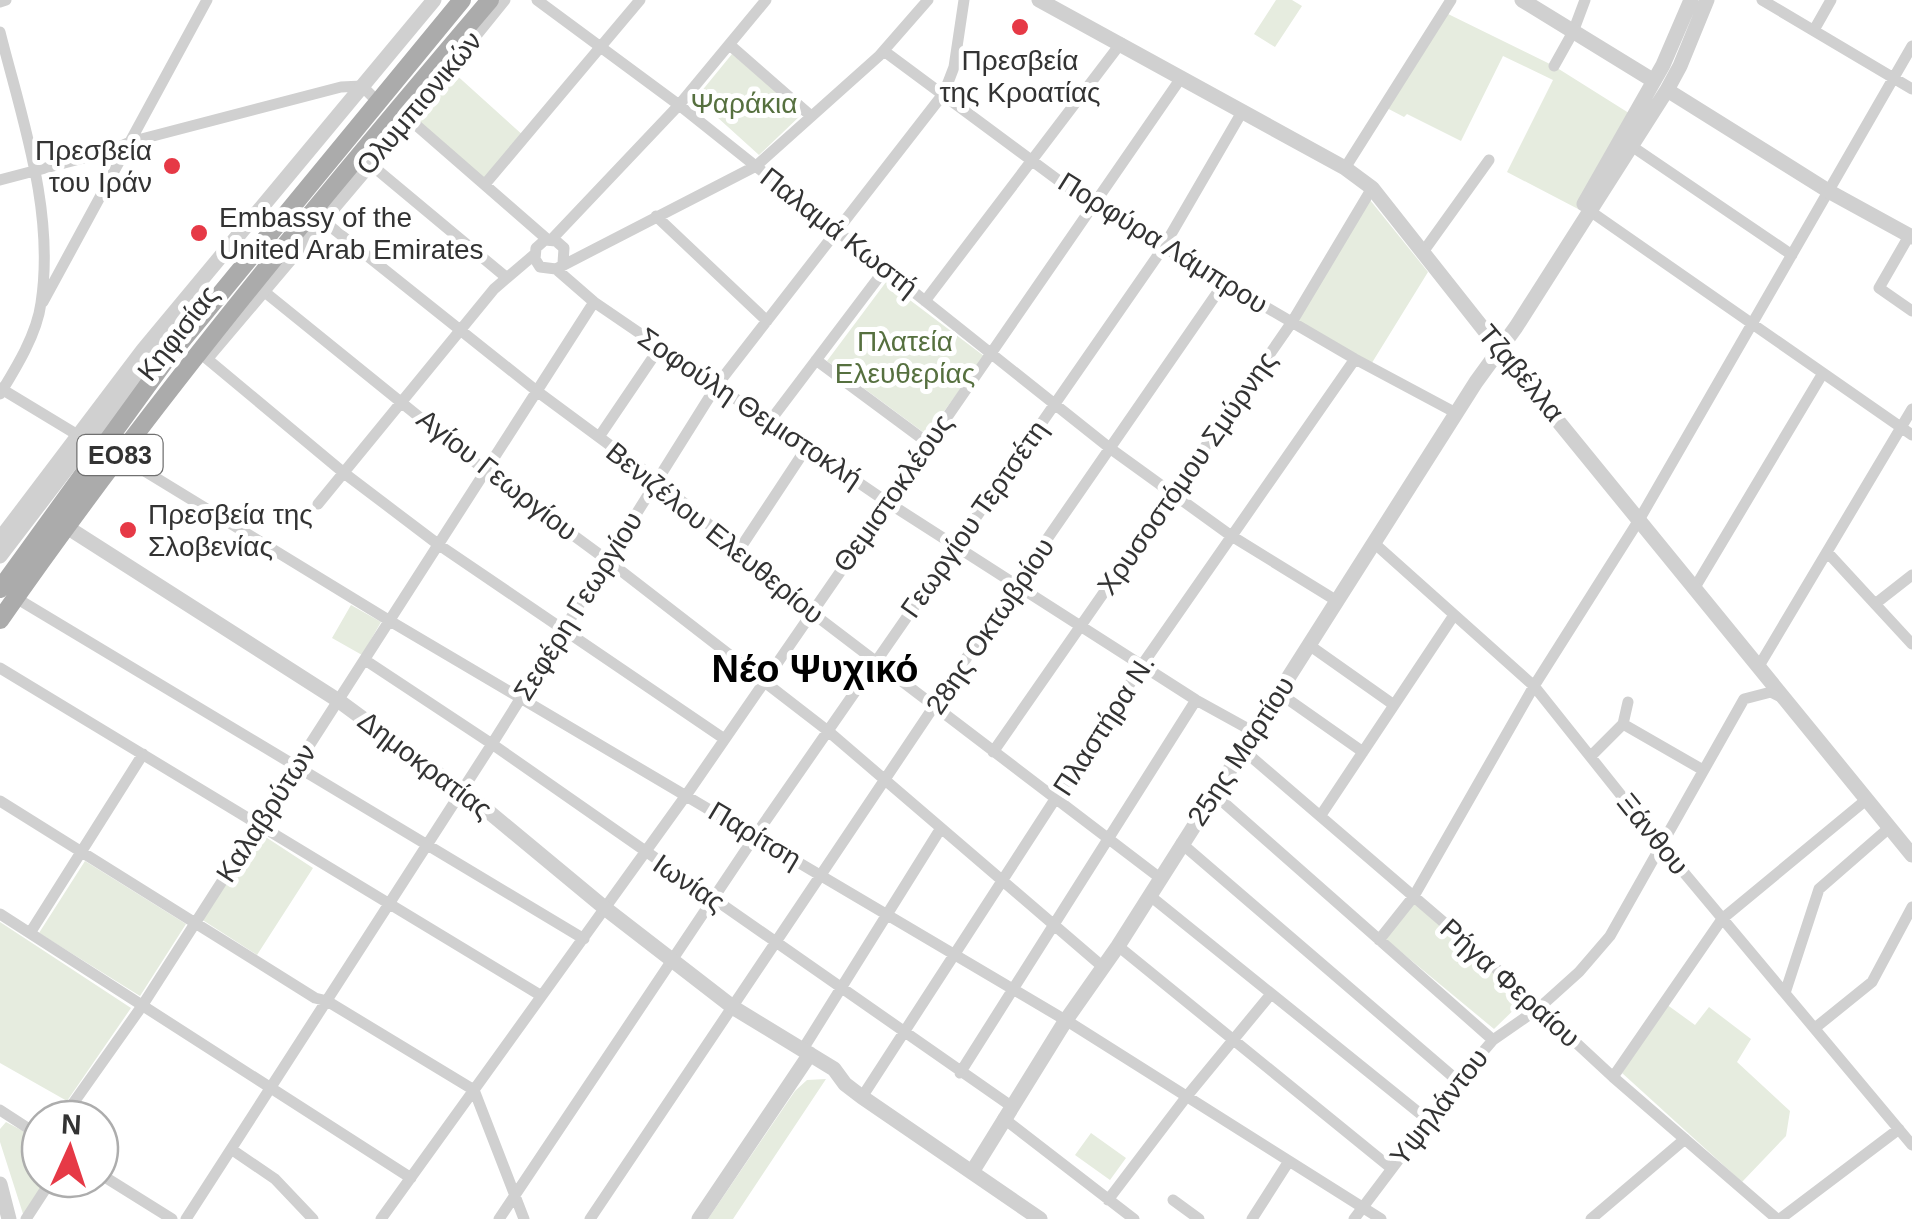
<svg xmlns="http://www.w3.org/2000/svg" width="1912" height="1219" font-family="Arial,sans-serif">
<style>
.green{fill:#e6ecdf}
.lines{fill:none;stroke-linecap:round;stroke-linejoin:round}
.minor{stroke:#d0d0d0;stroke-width:11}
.tertiary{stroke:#d0d0d0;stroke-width:15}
.primary{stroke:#ababab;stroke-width:18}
.poi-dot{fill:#e63946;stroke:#fff;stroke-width:4}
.labels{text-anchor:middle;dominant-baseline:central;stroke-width:10;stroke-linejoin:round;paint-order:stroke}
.shield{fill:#fff;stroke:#707070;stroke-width:2.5}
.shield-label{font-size:25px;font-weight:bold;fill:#333}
.poi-label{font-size:28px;fill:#333;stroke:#fff;text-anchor:start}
.street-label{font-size:28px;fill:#333;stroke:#fff}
.park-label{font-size:28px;fill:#56703f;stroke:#fff}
.district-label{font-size:38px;font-weight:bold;fill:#000;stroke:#fff}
</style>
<rect width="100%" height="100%" fill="#fff"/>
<!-- green -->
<path class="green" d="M1276 0H1292L1302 6 1275 47 1254 34Z
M1444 12 1554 66 1632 115 1580 210 1507 172 1553 80 1503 56 1461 141 1407 114 1404 117 1383 106Z
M732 54 802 114 759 155 696 98Z
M453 72 525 137 486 183 408 118Z
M1370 200 1428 272 1370 366 1296 321Z
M886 282 984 356 927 435 827 361Z
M351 605 381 622 362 655 332 638Z
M258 832 313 868 257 955 201 919Z
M85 861 186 924 140 996 39 933Z
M1413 901 1524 1000 1494 1029 1383 937Z
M0 922 131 1008 67 1101 0 1063Z
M1666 1004 1695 1025 1709 1007 1751 1039 1737 1062 1790 1111 1786 1136 1742 1182 1622 1073Z
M826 1079 733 1219H708L795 1091 807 1080Z
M6 1122 40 1140V1179H48L24 1217 0 1142V1129Z
M1091 1133 1126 1158 1110 1180 1075 1155Z"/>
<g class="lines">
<!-- minor -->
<path class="minor" d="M537 0 679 105 1111 449 1230 535 1337 601
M1762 0 1912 89
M0 2 6 0
M1814 30 1831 0
M0 32C22 119 55 212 41 303 37 334 16 368 0 394
M731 46 811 116
M884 51 1093 206 1355 359 1456 413
M1554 66 1573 32 1585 0
M429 94 505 0
M408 118 548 240
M1630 145 1792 255
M369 163 507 278
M1345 168 1451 0
M0 180 110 151 130 142 341 87 362 86 378 102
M486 183 640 0
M1590 211 1912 435
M656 216 767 321
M321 219 538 392 657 480 811 612 1160 878
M1909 236 1879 288 1912 311
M551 240 679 105 766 0
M1423 252 1489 160
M563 263 564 248 556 241 545 240 536 248 535 259 540 267 556 269 756 166 879 56 928 0
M556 269 594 302 887 502 1196 700 1254 732
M261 289 486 471 607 560 828 731 1103 967
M925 301 1121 43
M43 302 207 0
M206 358 344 473 439 545 723 738
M816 360 928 443
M0 388 76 434
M770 421 885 269
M599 437 660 347
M125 459 390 621 1072 1024 1381 1219
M318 504 494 289 535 254
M1374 543 1534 686 1660 844 1912 1145
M739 550 807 447
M1828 553 1912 644
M1694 589 1823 373
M21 601 584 939
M1875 604 1912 575
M1309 645 1394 705
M365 660 492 744 1011 1106
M1759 666 1912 409
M0 668 540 995
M1279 693 1363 752
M1623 724 1703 770
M1242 749 1476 950 1613 1077 1777 1219
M993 752 1292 322 1372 188
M1591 756 1623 724 1628 702
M1214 794 1493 1040
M0 801 315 998 327 1001 474 1090
M1321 815 1454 615
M1181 843 1458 1081
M1149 895 1428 1120
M0 914 411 1178
M30 933 143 754
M1379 940 1414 896 1534 686 1639 520 1912 46
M1118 946 1391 1168
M1785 993 1819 889 1889 828
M1815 1028 1872 982 1912 907
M803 1049 941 828
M960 1073 1196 700
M1613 1077 1722 919 1866 800
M474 1090 524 1219
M862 1097 1142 665 1355 359
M0 1110 40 1136
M1003 1118 1134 1219
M62 1119 142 1006 594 302
M231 1149 275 1179 313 1219
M100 1174 172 1219
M1108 1200 1187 1096 1271 994
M1173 1200 1199 1219
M26 1219 52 1179
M186 1219 492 744 717 385 944 93 954 67 964 0
M381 1219 687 794 1181 78
M499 1219 755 836 1163 248 1242 112
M590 1219 1016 584 1224 283
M1252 1219 1289 1161
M1354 1219 1458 1081 1493 1040 1539 1008 1579 972 1610 936 1744 699 1771 692 1781 697
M1591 1219 1685 1139
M1780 1219 1899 1129"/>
<!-- tertiary -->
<path class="tertiary" d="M1039 0 1345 168 1372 188 1500 350 1912 855
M1522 0 1654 81
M1667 90 1830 192 1912 237
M1584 204 1663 65 1691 0
M209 354 429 94
M73 531 339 701 483 807 606 909 734 1008 834 1069 845 1084 862 1097 1040 1219
M0 539 143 350 434 0
M0 556 167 337
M972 1172 1066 1020 1118 946 1476 382 1516 327 1667 90 1680 66 1707 0
M0 1184 9 1219
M699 1219 810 1054"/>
<!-- primary -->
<path class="primary" d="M0 589 166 360 462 0
M0 620C151 403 319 201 490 0"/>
</g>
<!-- markers -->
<g class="poi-dot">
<circle cx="1020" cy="27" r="10"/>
<circle cx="172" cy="166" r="10"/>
<circle cx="199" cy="233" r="10"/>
<circle cx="128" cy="530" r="10"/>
</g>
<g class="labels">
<!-- shield labels -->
<rect class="shield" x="77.5" y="435" width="85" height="40" rx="8"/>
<g class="shield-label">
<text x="120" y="455">ΕΟ83</text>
</g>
<!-- poi labels -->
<g class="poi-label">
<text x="1020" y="60" text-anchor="middle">Πρεσβεία<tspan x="1020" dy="32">της Κροατίας</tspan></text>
<text x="152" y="150" text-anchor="end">Πρεσβεία<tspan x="152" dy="32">του Ιράν</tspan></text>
<text x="219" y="217">Embassy of the<tspan x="219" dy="32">United Arab Emirates</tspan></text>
<text x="148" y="514">Πρεσβεία της<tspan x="148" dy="32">Σλοβενίας</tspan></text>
</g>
<!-- street labels -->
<g class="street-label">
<text transform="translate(419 103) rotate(-50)">Ολυμπιονικών</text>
<text transform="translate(839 232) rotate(38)">Παλαμά Κωστή</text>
<text transform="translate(1163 243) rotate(32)">Πορφύρα Λάμπρου</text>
<text transform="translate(178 333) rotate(-52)">Κηφισίας</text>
<text transform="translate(1521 373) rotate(50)">Τζαβέλλα</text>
<text transform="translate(750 408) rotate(34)">Σοφούλη Θεμιστοκλή</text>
<text transform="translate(1187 473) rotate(-55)">Χρυσοστόμου Σμύρνης</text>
<text transform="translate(497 475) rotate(38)">Αγίου Γεωργίου</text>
<text transform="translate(893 493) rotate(-55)">Θεμιστοκλέους</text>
<text transform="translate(974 519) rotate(-55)">Γεωργίου Τερτσέτη</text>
<text transform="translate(715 533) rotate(39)">Βενιζέλου Ελευθερίου</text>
<text transform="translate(578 606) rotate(-58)">Σεφέρη Γεωργίου</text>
<text transform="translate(990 626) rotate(-56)">28ης Οκτωβρίου</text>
<text transform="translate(1104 725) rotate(-57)">Πλαστήρα Ν.</text>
<text transform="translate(1241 751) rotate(-57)">25ης Μαρτίου</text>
<text transform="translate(425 765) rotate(37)">Δημοκρατίας</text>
<text transform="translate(266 813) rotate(-57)">Καλαβρύτων</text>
<text transform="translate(1653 834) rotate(51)">Ξάνθου</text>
<text transform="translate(755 835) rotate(31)">Παρίτση</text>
<text transform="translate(689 883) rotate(34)">Ιωνίας</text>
<text transform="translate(1510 983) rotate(42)">Ρήγα Φεραίου</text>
<text transform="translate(1439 1107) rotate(-52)">Υψηλάντου</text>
</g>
<!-- park labels -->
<g class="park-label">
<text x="744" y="103">Ψαράκια</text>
<text x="905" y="341">Πλατεία<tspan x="905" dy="32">Ελευθερίας</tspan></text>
</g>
<!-- district labels -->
<g class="district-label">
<text x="815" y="669">Νέο Ψυχικό</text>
</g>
</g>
<!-- north arrow -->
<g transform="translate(70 1149) rotate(3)"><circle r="48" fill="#ffffff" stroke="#adadad" stroke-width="2.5"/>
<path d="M0-8L18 38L0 25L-18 38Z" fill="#e63946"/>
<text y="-15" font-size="28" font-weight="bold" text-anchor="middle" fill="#333333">N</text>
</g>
</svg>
